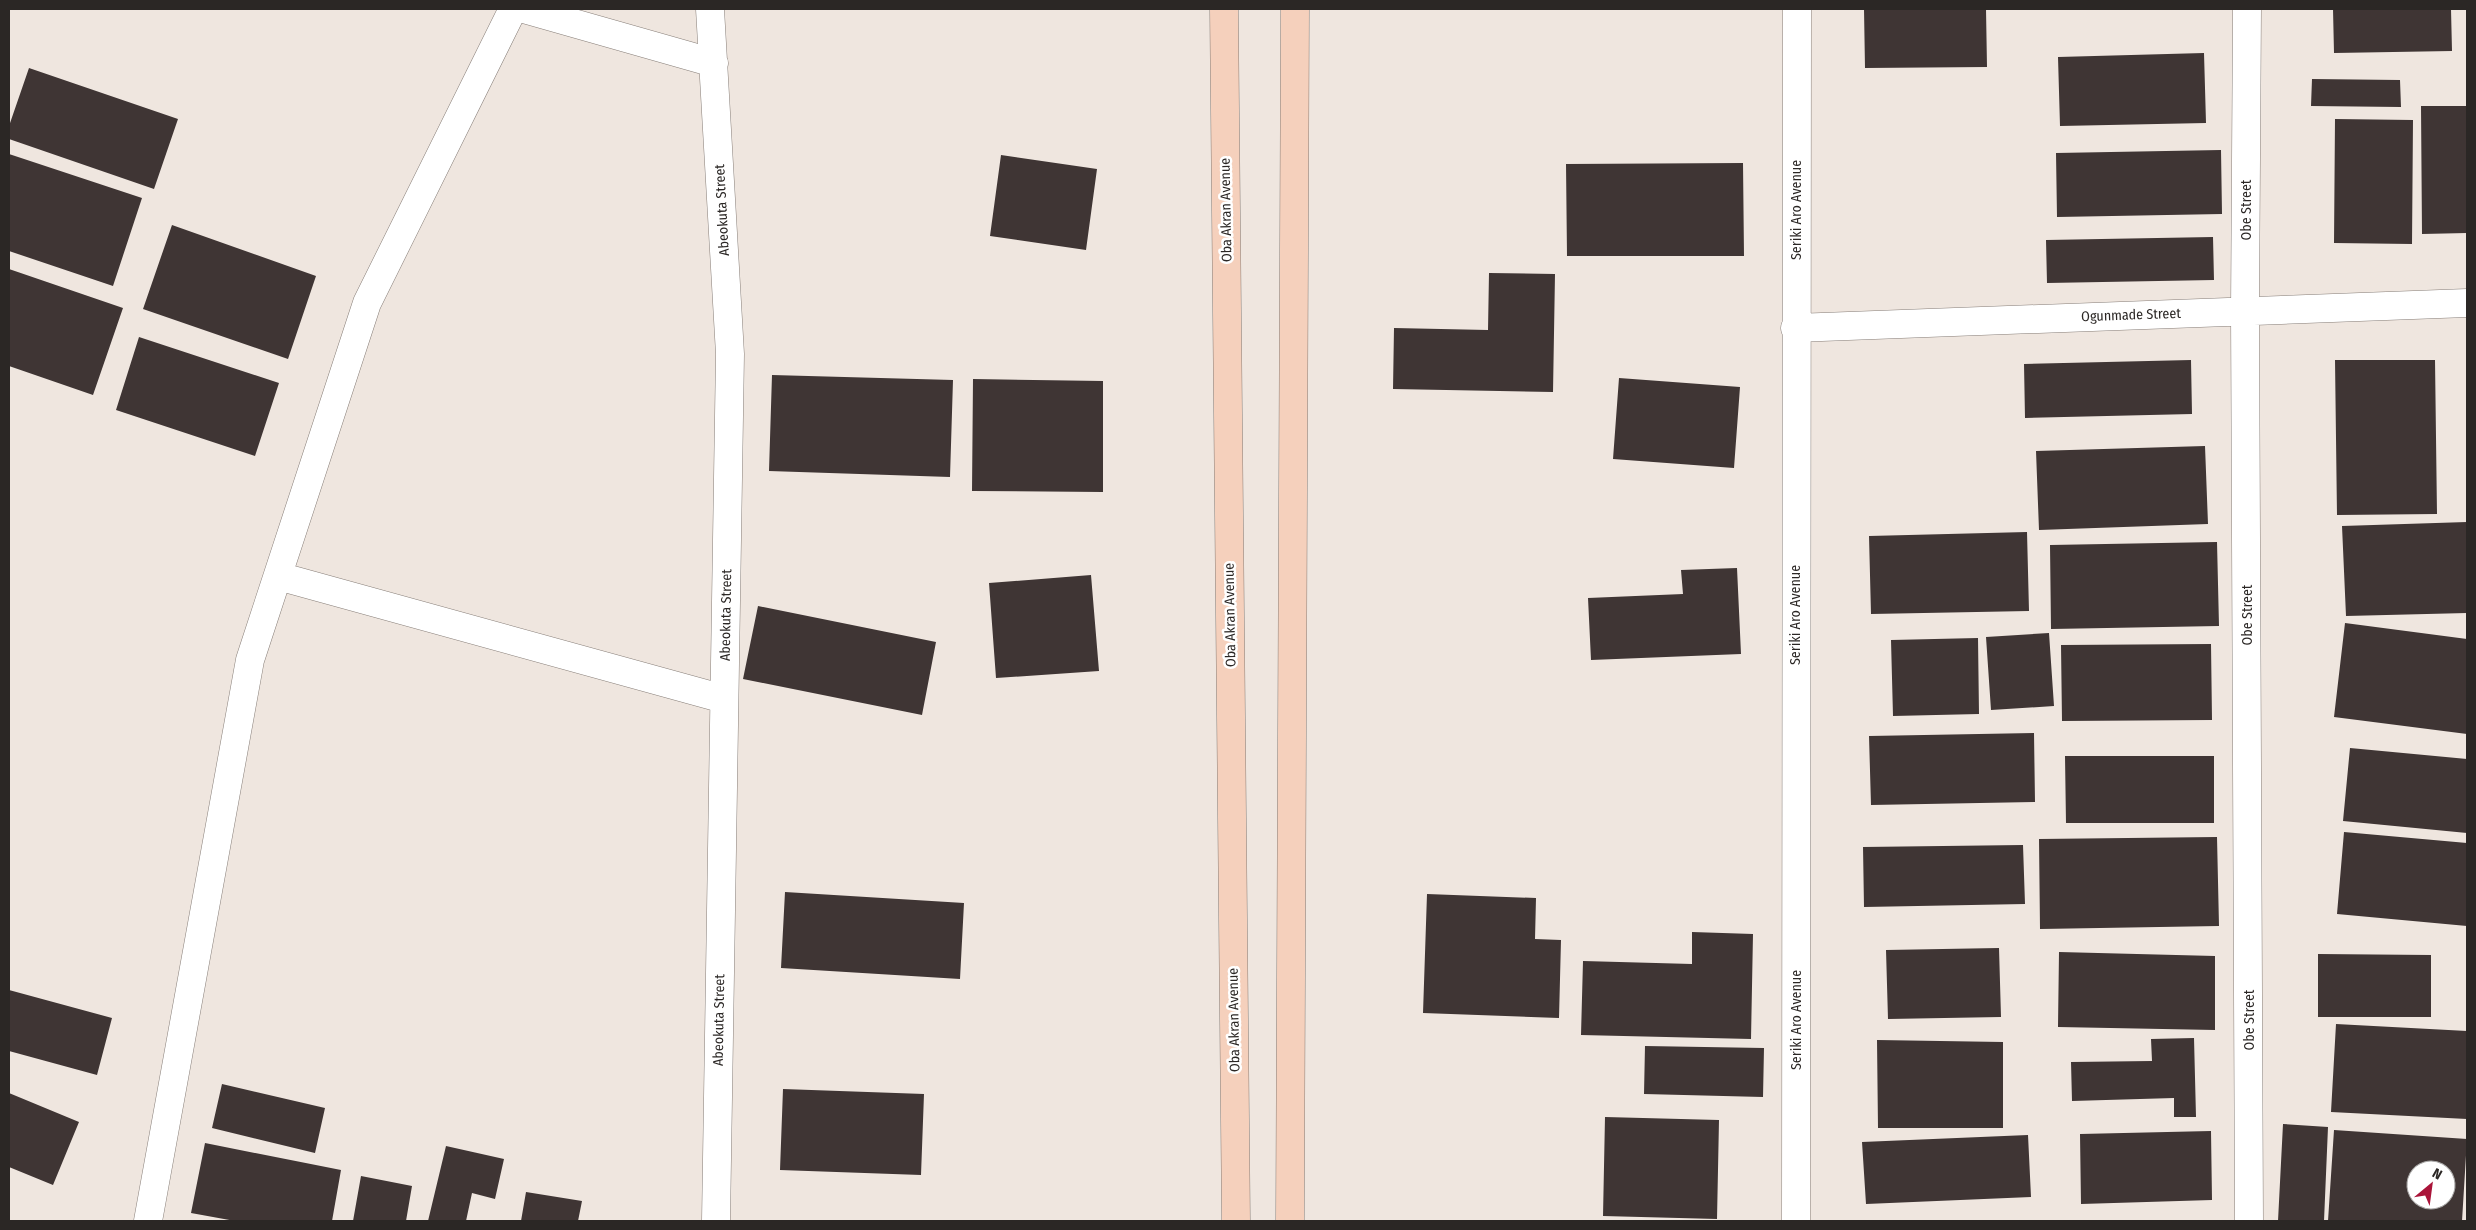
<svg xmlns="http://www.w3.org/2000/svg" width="2476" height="1230" font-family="'Fira Sans Condensed',sans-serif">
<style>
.building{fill:#3f3534;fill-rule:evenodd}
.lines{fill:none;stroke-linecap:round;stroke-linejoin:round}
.minor-casing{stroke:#877e78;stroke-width:29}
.secondary-casing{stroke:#877e78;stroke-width:29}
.minor{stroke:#fff;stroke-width:28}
.secondary{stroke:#f5d0bc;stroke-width:28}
.labels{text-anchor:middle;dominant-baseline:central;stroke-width:5;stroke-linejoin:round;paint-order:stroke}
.street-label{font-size:14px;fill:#2b2725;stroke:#fff}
</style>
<rect width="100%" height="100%" fill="#efe6df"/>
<!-- building -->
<path class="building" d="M1864 9H1986L1987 67 1865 68Z
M2333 9H2451L2452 51 2334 53Z
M2204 53 2206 123 2060 126 2058 57Z
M29 68 178 119 154 189 9 139V126Z
M2312 79 2400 80 2401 107 2311 106Z
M2421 106H2467V233L2422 234Z
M2335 119 2413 120 2412 244 2334 243Z
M2221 150 2222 214 2057 217 2056 153Z
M9 154 142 198 113 286 9 251Z
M1001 155 1097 169 1086 250 990 236Z
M1743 163 1744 256H1567L1566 164Z
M172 225 316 276 288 359 143 309Z
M2213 237 2214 280 2047 283 2046 240Z
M9 269 123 308 93 395 9 366Z
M1489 273 1555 274 1553 392 1393 389 1394 328 1488 330Z
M139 337 279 383 255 456 116 410Z
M2191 360 2192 414 2025 418 2024 364Z
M2335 360H2435L2437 514 2337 515Z
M772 375 953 380 950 477 769 471Z
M1619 378 1740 387 1734 468 1613 459Z
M973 379 1103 381V492L972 491Z
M2205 446 2208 524 2039 530 2036 451Z
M2467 522V613L2346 616 2342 526Z
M2027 532 2029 611 1871 614 1869 536Z
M2217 542 2219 626 2051 629 2050 545Z
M1737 568 1741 654 1591 660 1588 598 1683 594 1681 570Z
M1091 575 1099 671 996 678 989 583Z
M758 606 936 642 922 715 743 679Z
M2345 623 2467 639V734L2334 717Z
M2049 633 2054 706 1991 710 1986 637Z
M1978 638 1979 714 1893 716 1891 640Z
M2211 644 2212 720 2062 721 2061 645Z
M2034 733 2035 802 1871 805 1869 736Z
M2350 748 2467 759V833L2343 821Z
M2065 756H2214V823H2066Z
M2344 832 2467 843V926L2337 914Z
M2217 837 2219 926 2040 929 2039 839Z
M2023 845 2025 904 1864 907 1863 847Z
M785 892 964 903 960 979 781 968Z
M1427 894 1536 898 1535 939 1561 940 1559 1018 1423 1013Z
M1692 932 1753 934 1751 1039 1581 1035 1583 961 1692 964Z
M1999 948 2001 1017 1888 1019 1886 950Z
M2059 952 2215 956V1030L2058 1027Z
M2318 954 2431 955V1017H2318Z
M9 990 112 1018 97 1075 9 1051Z
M2336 1024 2467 1031V1119L2331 1112Z
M2194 1038 2196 1117H2174V1098L2072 1101 2071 1062 2152 1061 2151 1039Z
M1877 1040 2003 1042V1128H1878Z
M1645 1046 1764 1048 1763 1097 1644 1094Z
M222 1084 325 1108 315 1153 212 1128Z
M783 1089 924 1094 921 1175 780 1170Z
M9 1093 79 1122 53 1185 9 1167Z
M1605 1117 1719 1120 1717 1219 1603 1216Z
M2283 1124 2328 1127 2324 1221H2278Z
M2334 1130 2467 1139 2462 1221H2328ZM2416 1170H2446V1200H2416Z
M2211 1131 2212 1200 2081 1204 2080 1134Z
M2028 1135 2031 1197 1866 1204 1862 1142Z
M205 1143 341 1170 332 1221H235L191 1213Z
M446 1146 504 1159 495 1199 472 1193 466 1221H428Z
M361 1176 412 1186 406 1221H353Z
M526 1192 582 1201 578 1221H521Z"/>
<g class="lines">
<!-- minor casing -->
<g class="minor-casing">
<path id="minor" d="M524 9 714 63
M710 9 730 354 716 1221
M2247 9 2245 311 2249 1221
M1795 328 2467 303
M278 576 724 699
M148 1221 250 660 367 303 513 9
M1796 1221 1797 9"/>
</g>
<!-- secondary casing -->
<g class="secondary-casing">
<path id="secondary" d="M1224 9 1236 1221
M1290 1221 1295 9"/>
</g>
<!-- minor -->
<use href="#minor" class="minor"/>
<!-- secondary -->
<use href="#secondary" class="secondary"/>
</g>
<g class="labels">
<!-- street labels -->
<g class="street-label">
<text transform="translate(722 210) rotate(-93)">Abeokuta Street</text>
<text transform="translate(1226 210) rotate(-91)">Oba Akran Avenue</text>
<text transform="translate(1796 210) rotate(-90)">Seriki Aro Avenue</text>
<text transform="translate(2246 210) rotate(-90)">Obe Street</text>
<text transform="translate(2131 315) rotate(-2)">Ogunmade Street</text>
<text transform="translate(726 615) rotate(-89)">Abeokuta Street</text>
<text transform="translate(1230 615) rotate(-91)">Oba Akran Avenue</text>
<text transform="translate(1795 615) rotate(-90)">Seriki Aro Avenue</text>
<text transform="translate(2247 615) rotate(-90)">Obe Street</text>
<text transform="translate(719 1020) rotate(-89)">Abeokuta Street</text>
<text transform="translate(1234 1020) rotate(-91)">Oba Akran Avenue</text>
<text transform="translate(1796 1020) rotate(-90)">Seriki Aro Avenue</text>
<text transform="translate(2249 1020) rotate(-90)">Obe Street</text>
</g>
</g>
<!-- border -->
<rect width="2476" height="1230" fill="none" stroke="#2b2725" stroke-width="20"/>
<!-- north arrow -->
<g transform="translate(2431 1185) rotate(29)"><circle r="24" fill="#ffffff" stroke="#aaa9a8"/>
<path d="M0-4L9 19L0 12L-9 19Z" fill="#aa1439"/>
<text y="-8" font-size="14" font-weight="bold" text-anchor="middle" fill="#2b2725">N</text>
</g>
</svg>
